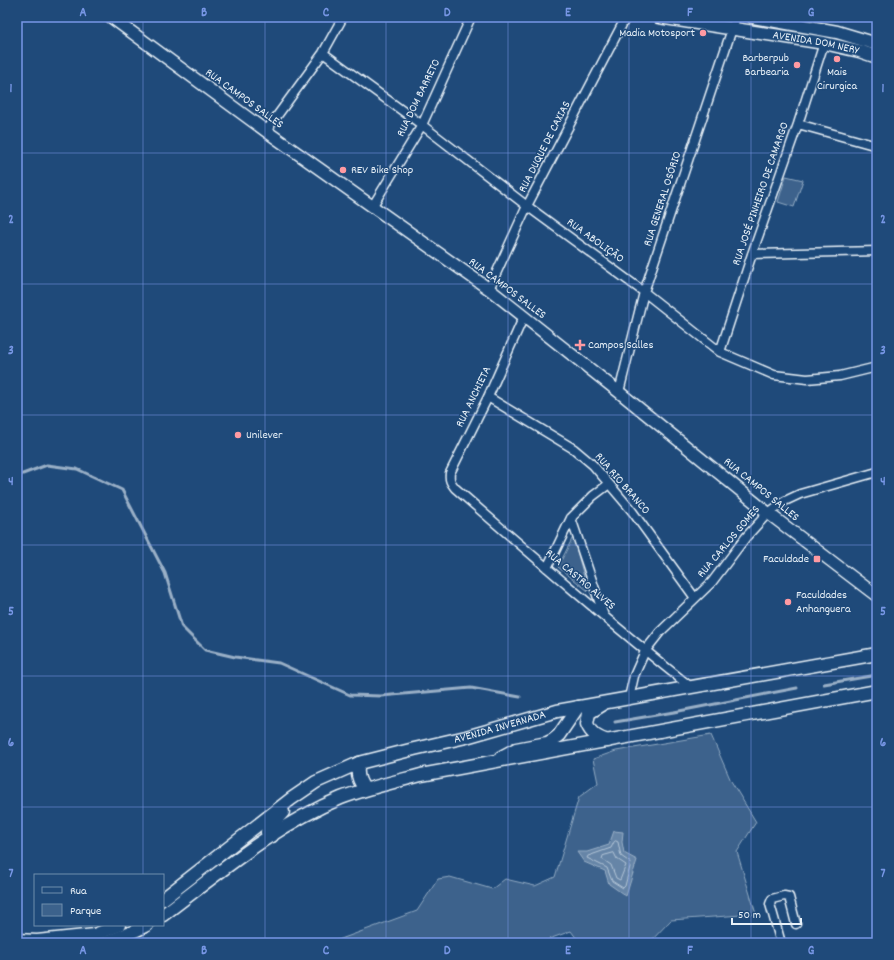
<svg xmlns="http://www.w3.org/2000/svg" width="894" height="960" font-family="Dekko,sans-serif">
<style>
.green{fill:#3c628c;stroke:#92aac2}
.water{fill:#6685a7;stroke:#9ab0c7}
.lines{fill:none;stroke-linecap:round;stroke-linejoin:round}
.shore{stroke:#b4c6d8;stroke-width:1}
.stream{stroke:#9ab0c7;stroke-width:3}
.minor-casing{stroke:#e8f1f8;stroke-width:11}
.secondary-casing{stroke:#e8f1f8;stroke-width:14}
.primary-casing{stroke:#e8f1f8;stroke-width:15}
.minor{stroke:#1f4a7a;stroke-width:8}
.secondary{stroke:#1f4a7a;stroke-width:11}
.primary{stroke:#1f4a7a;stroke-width:12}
.grid{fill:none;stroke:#7897e6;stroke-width:1;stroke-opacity:0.55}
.poi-dot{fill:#ff9aa2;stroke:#1f4a7a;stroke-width:1.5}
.labels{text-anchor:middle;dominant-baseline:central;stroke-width:3;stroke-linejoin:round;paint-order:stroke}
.poi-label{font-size:12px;fill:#e8f1f8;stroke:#1f4a7a;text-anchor:start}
.street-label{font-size:12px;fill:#e8f1f8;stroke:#1f4a7a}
.neatline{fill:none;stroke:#7897e6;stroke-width:1.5}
.grid-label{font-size:13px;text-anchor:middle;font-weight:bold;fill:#7897e6}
</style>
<rect width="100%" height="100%" fill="#1f4a7a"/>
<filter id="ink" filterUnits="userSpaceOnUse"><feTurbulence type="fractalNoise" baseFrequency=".025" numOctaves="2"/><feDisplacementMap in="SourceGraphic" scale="8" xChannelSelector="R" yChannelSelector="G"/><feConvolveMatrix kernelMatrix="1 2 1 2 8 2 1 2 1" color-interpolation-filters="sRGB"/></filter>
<g filter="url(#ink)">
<!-- green -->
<path class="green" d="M786 176 803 180 794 207 778 202Z
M573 537 588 591 558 567Z
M711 735 731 781 756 822 737 852 756 914 671 920 649 943H580L571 931 549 939 545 943H330L417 911 438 879 450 877 492 889 505 879 535 886 555 877 579 797 598 783 593 759 616 751Z"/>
<!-- water -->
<path class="water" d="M614 831 623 832 622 842 624 853 637 860 626 896 609 884 605 871 584 862 577 852H587L609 845Z"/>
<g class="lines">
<!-- shore -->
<path class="shore" d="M616 841 618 842 621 856 631 863 625 886 623 888 612 881 607 868 587 858 588 856 611 848 614 842Z
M614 853 617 859 626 865 620 880 616 878 611 865 602 859 603 856Z"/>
<!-- stream -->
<path class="stream" d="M17 479 20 475 47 465 77 469 122 490 165 573 182 627 205 650 235 657 279 663 350 695 381 696 471 688 520 697
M824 684 877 675
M615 722 674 712 797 688"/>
<!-- minor casing -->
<g class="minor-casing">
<path id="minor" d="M323 53 422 125 527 206 644 292 720 352 774 375 807 379 840 376 877 367
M798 124 877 146
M266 131 323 53 343 17
M372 207 422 125 471 17
M752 254 877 251
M489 289 527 206 626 17
M524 316 488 397 450 473C449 480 451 483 455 488 533 556 611 624 692 688
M720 352 752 254 798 124 824 43
M619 392 644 292 736 17
M488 397 574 449 593 465 632 511 695 598
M571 518 604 616
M547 568 571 518 593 496 609 484
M629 698 634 676 645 651 660 632 712 582 746 537 768 513 785 501 800 494 877 472
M781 943 770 904 772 899 784 896 789 897 796 924"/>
</g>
<!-- secondary casing -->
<g class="secondary-casing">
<path id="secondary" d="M111 17 266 131 489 289 619 392 768 513 877 596"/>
</g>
<!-- primary casing -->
<g class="primary-casing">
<g id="primary">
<path id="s1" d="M659 17 824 43 859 51 877 57"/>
<path d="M753 17 837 32 877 44"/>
<path d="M602 705 589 713 587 724C591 734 598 738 608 741"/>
<path d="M501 757 516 749 547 743 553 740 559 735 578 707"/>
<path d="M359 763C356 773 358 781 365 789"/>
<path d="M272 836 267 832 268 829 283 812"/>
<path id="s2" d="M163 899 291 799 316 782 359 763 414 749 466 737 557 711 877 654"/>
<path d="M163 915C219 873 275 825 341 798 367 788 394 782 421 775L877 691"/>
<path d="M89 937 119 925"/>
<path d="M17 940 37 941 95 935"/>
<path d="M105 943 137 930 147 925"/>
</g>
</g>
<!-- minor -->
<use href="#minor" class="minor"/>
<!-- secondary -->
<use href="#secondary" class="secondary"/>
<!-- primary -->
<use href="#primary" class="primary"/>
</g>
</g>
<!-- grid -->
<path class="grid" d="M143 17V875M265 17V943M386 17V943M508 17V943M629 17V943M751 17V943M17 153H877M17 284H877M17 415H877M17 545H877M17 676H877M17 807H877M143 925V943"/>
<!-- markers -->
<g class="poi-dot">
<circle cx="703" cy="33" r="4"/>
<circle cx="837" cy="59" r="4"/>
<circle cx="797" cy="65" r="4"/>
<circle cx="343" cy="170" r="4"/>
<path d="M578 339h4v4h4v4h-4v4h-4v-4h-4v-4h4z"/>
<circle cx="238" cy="435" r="4"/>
<rect x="813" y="555" width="8" height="8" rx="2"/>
<circle cx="788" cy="602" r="4"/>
</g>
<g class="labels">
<!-- poi labels -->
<g class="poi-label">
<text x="695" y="33" text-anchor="end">Madia Motosport</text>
<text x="789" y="58" text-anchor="end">Barberpub<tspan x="789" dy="14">Barbearia</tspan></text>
<text x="837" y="72" text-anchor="middle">Mais<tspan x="837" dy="14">Cirurgica</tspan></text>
<text x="351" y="170">REV Bike Shop</text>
<text x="588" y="345">Campos Salles</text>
<text x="246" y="435">Unilever</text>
<text x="809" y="559" text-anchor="end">Faculdade</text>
<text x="796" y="595">Faculdades<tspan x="796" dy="14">Anhanguera</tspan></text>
</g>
<!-- street labels -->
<g class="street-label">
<text stroke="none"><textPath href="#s1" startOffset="159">AVENIDA DOM NERY</textPath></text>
<text transform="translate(419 98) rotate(-64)">RUA DOM BARRETO</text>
<text transform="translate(244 99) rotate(36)">RUA CAMPOS SALLES</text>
<text transform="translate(545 147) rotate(-63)">RUA DUQUE DE CAXIAS</text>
<text transform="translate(761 194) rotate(-71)">RUA JOSÉ PINHEIRO DE CAMARGO</text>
<text transform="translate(663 199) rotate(-72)">RUA GENERAL OSÓRIO</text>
<text transform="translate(595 241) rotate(36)">RUA ABOLIÇÃO</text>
<text transform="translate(507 289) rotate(37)">RUA CAMPOS SALLES</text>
<text transform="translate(474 397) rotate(-64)">RUA ANCHIETA</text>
<text transform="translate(622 484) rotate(49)">RUA RIO BRANCO</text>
<text transform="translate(761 490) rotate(39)">RUA CAMPOS SALLES</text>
<text transform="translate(729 542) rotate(-50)">RUA CARLOS GOMES</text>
<text transform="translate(580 580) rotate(40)">RUA CASTRO ALVES</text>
<text stroke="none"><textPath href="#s2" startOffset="385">AVENIDA INVERNADA</textPath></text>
</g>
</g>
<!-- margin -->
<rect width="894" height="960" fill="none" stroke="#1f4a7a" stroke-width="44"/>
<!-- legend -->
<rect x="34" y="874" width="130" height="52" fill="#1f4a7a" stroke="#6f8dac"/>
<rect x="42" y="887" width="20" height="6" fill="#1f4a7a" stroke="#6f8dac"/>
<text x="70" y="894" font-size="12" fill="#e8f1f8">Rua</text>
<rect x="42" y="904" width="20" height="12" fill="#3c628c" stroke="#6f8dac"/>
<text x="70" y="914" font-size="12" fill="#e8f1f8">Parque</text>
<!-- scale -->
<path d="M732 918v6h69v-6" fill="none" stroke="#e8f1f8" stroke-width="2"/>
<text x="738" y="918" font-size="12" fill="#e8f1f8" stroke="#1f4a7a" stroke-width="3" paint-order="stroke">50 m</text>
<rect x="22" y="22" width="850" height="916" class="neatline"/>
<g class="grid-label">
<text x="83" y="16">A</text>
<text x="204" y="16">B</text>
<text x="326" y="16">C</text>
<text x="447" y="16">D</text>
<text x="568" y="16">E</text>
<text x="690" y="16">F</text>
<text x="811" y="16">G</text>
<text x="11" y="92">1</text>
<text x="883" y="92">1</text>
<text x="11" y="223">2</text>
<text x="883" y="223">2</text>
<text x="11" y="354">3</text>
<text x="883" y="354">3</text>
<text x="11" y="485">4</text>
<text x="883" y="485">4</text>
<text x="11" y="615">5</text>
<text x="883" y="615">5</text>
<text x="11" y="746">6</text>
<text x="883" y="746">6</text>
<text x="11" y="877">7</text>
<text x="883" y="877">7</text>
<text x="83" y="954">A</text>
<text x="204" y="954">B</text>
<text x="326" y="954">C</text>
<text x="447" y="954">D</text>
<text x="568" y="954">E</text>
<text x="690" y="954">F</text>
<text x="811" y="954">G</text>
</g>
</svg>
